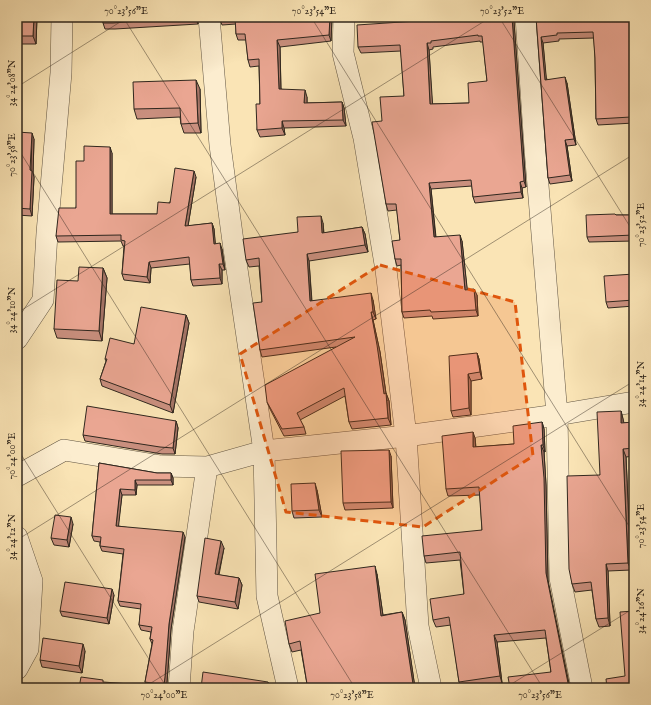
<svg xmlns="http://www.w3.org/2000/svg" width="651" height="705" font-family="'IM FELL English',serif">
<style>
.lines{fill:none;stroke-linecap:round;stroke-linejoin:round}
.minor-casing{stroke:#625644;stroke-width:22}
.minor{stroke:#fcedcf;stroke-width:21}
.wall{fill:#c98f7e;stroke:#30271e;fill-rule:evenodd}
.shaded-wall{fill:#a47466;stroke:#30271e}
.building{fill:#eaa692;stroke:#30271e;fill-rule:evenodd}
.marked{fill:#df560d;fill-opacity:0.2;stroke:#df560d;stroke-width:3;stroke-dasharray:8 5;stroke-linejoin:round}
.ticks{fill:none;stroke:#30271e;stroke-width:1;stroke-opacity:0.45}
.neatline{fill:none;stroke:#30271e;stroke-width:1.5}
.ticks-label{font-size:10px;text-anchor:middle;fill:#30271e}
</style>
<rect width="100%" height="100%" fill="#fae4b5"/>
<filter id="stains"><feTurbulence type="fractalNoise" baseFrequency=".005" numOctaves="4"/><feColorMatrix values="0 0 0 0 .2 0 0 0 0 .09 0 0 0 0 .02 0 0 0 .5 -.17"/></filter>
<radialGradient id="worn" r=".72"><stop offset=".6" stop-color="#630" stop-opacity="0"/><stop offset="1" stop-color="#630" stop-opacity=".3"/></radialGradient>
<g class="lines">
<!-- minor casing -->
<g class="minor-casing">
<path id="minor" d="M209 17 220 145 234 249 264 451 267 596 288 688
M344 17 343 53 364 138 386 270 406 436 418 626 431 688
M526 17 535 149 557 415 560 578 582 688
M17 339 43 300 47 233 61 73 62 17
M17 476 64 450 161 466 207 467
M17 537 32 581 28 649 17 669
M179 688 183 631 207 467 264 451 406 436 557 415 634 402"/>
</g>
<!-- minor -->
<use href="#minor" class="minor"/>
</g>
<!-- wall -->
<path class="wall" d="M17 17H37L36 44H17Z
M103 17H197L198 24 115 29H105L103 23Z
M219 17H332L331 41 280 47 281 89 307 97V103L342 102 344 108 346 126 284 128 285 135 260 137 257 130 260 104 259 66 250 67 248 60 246 40H238L236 34V24L222 25Z
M457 17H468V18L480 17H513L514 22 526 187 522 188 523 198 475 203 473 197 472 186 431 189 436 237 462 241 467 290 477 295 478 316 433 319 432 316 404 318 402 312 401 265 397 266 395 259 400 240 397 210 388 211 386 204 382 121 404 96 401 51 361 53 358 47 431 20ZM480 41V42H483L487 81 469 103 432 104 429 50 433 49V47Z
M536 17H634V115H633L634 123 598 125 596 119 595 58 594 38 559 39V41L543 43 546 79 567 83 576 145 567 146 572 181 550 184 548 178Z
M200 89 201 133H184L181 124 180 117 137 119 134 109Z
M17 132 34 139 33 173 34 177 32 216 17 215Z
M112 153V214H157L196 177 188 226 212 223 214 229 215 244 222 249 225 270H222V284L193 286 191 280 190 264 151 268 150 283 124 280 122 274 124 246H123L121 241 58 242 56 236 76 208 84 161Z
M616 215H634V241L589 242 587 237Z
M323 223 324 233 362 227 365 234 368 252 309 261 312 301 373 300 376 319 373 320 380 352 386 393 389 401 391 425 352 429 349 422 345 396 300 420 304 427 306 434 284 436 270 409 267 402 336 347 262 357 260 350 262 302 259 266 249 267 246 260 298 232Z
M103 268 107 278 102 341 57 338 54 329 78 281Z
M634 274V306L608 308 606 302Z
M186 315 189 323 173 413 102 386 100 379 106 361 105 359 134 344Z
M477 353 479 359 482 379 471 381V415L453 417 451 411Z
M621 411 624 423 634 422V456L626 457 631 570 608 571 610 626 599 627 596 619 592 590 575 592 572 584 600 475Z
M176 421 178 428 175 454H162L85 441 83 435Z
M542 422 544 429 545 452H544L546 485 548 580 551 672 546 638 497 642 502 683 469 688H462L459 682 451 625 436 627 433 620 464 594 460 560 426 563 424 556 482 530 480 495 448 496 446 489 475 438 476 447 514 444Z
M391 456 393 508 345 510 343 503Z
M99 463 157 473H171L173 478V485H137L136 495H122L118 526 185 537 171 629 167 682 166 688 147 687 145 682 152 644 150 639 151 632 141 630 139 625 141 609 120 606 118 601 123 554 102 551 100 546V542L94 541 92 536Z
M317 490 322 517 294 518 292 511Z
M73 524 69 547 54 545 51 538Z
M224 548 219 575 239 578 242 585 238 609 199 602 197 596Z
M377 574 383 615 402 612 405 620 415 688H296L307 684 301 650 292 652 289 644 320 613Z
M114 595 109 624 62 616 60 611Z
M85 651 82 673 42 667 40 660Z"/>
<!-- shaded-wall -->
<path class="shaded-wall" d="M34 17H37L36 44 33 36Z
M195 17H197L198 24Z
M330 17H332L331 41 329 35Z
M512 17 514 22 526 187 524 181Z
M541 37 543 43 547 85 545 80Z
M277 40 280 47 281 95 279 89Z
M427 43 429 50 433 110 430 104Z
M565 77 567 83 576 145 574 139Z
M196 80 200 89 201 133 198 123Z
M305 90 307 97V109L304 103Z
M342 102 344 108 346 126 343 120Z
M631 109 633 115 634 123 631 117Z
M282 121 284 128 285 135 282 128Z
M32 133 34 139 33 173 34 177 32 216 30 209Z
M565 140 567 146 572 181 570 175Z
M110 147 112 153V220L110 214Z
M194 171 196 177 187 232 185 226Z
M520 182 522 188 523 198 521 192Z
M429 183 431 189 436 243 434 237Z
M321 216 323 223 324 240 322 233Z
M212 223 214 229 216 250 214 244Z
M362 227 365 234 368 252 365 245Z
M460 235 462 241 468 296 465 290Z
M220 243 222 249 225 270 223 264Z
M307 254 309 261 312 309 310 301Z
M149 262 151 268 150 283 147 277Z
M219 264 222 270V284L220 278Z
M103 268 107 278 102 341 99 331Z
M474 289 477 295 478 316 476 310Z
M371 293 373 300 376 319 373 312Z
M371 312 373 320 380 352 387 401 384 394Z
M186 315 189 323 173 413 170 405Z
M477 353 479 359 482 379 480 372Z
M468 374 471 381V415L469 408Z
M386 393 389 401 391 425 388 418Z
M621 411 623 419 624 431 621 423Z
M176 421 178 428 175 454 173 448Z
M542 422 544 429 545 452 543 445Z
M473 432 475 438 476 454 473 447Z
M541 445 544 452 546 485 548 580 570 688 568 683 546 573Z
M623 449 626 457 631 570 628 563Z
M389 450 391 456 393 508 391 502Z
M171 473 173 478V485L171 480Z
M135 480 137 485 136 495 135 490Z
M315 483 317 490 322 517 319 510Z
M120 489 122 495 118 531 116 526Z
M71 517 73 524 69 547 67 540Z
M183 532 185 537 171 629 167 682 166 688H165L164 685 169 624Z
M221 541 224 548 217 581 215 574Z
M606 564 608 571 610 626 608 618Z
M375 566 377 574 384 623 381 616Z
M239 578 242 585 238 609 235 602Z
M112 589 114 595 109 624 107 618Z
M402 612 405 620 415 688H414L413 684Z
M494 635 497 642 502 683 500 676Z
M83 644 85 651 82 673 79 666Z
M268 682 270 688H267Z"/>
<!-- building -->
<path class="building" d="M17 17H34L33 36H17Z
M103 17H195L113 23H103Z
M219 17H330L329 35 277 40 279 89 305 90 304 103 342 102 343 120 282 121V128L257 130 256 104H260L259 59 248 60 245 34H236L235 17 219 19Z
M457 17H468V19L480 17H512L524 181 520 182 521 192 473 197 471 180 429 183 434 237 460 235 465 290 474 289 476 310 431 312 430 310 402 312 401 259H395L392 241 400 240 396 204H386L372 122 382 121 380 97 404 96 400 45 358 47 357 25 431 20ZM478 35V36H482L487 81 468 83 469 103 430 104 427 43H431V41Z
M536 17H634V109H631V117L596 119 595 58 593 32 557 33V35L541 37 545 80 565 77 574 139 565 140 570 175 548 178Z
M196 80 198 123 181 124 180 108 134 109 133 82Z
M17 132 32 133 30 170 32 171 30 209 17 208Z
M84 146 110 147V214H157L158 202 170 203 175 168 194 171 185 226 212 223 214 244 220 243 223 264H219L220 278 191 280 189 257 149 262 147 277 122 274 125 241 121 240V235L56 236 59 208H76V161H84Z
M615 214 616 215H634V235L587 237 586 215Z
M321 216 322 233 362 227 365 245 307 254 310 301 371 293 373 312H371L377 345 384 394 386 393 388 418 349 422 344 388 297 413 304 427 282 429 267 402 265 385 355 337 260 350 253 303 262 302 259 258 246 260 243 239 298 232 297 217Z
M79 267 103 268 99 331 54 329 57 280 78 281Z
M634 274V300L606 302 604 276Z
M141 307 186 315 170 405 100 379 107 359H105L110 338 134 344Z
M477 353 480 372 468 374 469 408 451 411 449 356Z
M87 406 176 421 173 448 160 447 83 435Z
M621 411V423L634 422V448L623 449 628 563 606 564 608 618 596 619 591 582 572 584 569 569 567 476 600 475 597 412Z
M542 422 543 445H541L544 478 546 573 568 683 570 688H510L508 677 551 672 545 630 494 635 500 676 459 682 449 617 433 620 430 599 464 594 460 552 424 556 422 536 482 530 479 487 446 489 442 436 473 432V447L514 444 513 426Z
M389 450 391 502 343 503 341 451Z
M99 463 157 473H171V480H135V490L120 489 116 526 183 532 169 624 165 677 164 685 145 682 153 640 150 639 152 627 139 625 141 604 118 601 124 549 100 546 101 537 92 536Z
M315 483 319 510 292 511 291 484Z
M55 515 71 517 67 540 51 538Z
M205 538 221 541 215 574 239 578 235 602 197 596Z
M375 566 381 616 402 612 413 684 382 688H296V685L307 684 300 641 289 644 285 621 320 613 315 574Z
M65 582 112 589 107 618 60 611Z
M634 611V688H607L606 679 625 676 620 612Z
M43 638 83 644 79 666 40 660Z
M203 672 268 682 267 688H201Z
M81 677 103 680V682L130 684V688H79Z"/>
<!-- marked area -->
<path class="marked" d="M380 265 515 302 533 456 423 527 286 512 240 354Z"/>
<!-- ticks -->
<path class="ticks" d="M123 17 543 688M311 17 634 534M499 17 634 233M17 87 128 17M17 147 355 688M17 313 491 17M17 448 167 688M17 540 634 154M143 688 634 381M505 688 634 608"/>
<!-- margin -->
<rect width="651" height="705" fill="none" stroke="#fae4b5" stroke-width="44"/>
<rect x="22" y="22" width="607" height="661" class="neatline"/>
<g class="ticks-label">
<text x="126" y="14">70°23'56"E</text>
<text x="314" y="14">70°23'54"E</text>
<text x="502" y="14">70°23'52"E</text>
<text transform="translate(11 83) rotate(-90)" y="4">34°24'08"N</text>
<text transform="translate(11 155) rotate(-90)" y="4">70°23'58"E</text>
<text transform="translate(640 225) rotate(-90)" y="4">70°23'52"E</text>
<text transform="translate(11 310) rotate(-90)" y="4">34°24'10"N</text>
<text transform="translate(640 384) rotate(-90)" y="4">34°24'14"N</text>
<text transform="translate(11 456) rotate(-90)" y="4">70°24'00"E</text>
<text transform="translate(640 526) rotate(-90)" y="4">70°23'54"E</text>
<text transform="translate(11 537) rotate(-90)" y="4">34°24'12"N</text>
<text transform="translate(640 611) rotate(-90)" y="4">34°24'16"N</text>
<text x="164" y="698">70°24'00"E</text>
<text x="352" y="698">70°23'58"E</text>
<text x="540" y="698">70°23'56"E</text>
</g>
<rect width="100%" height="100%" filter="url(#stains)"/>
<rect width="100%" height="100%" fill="url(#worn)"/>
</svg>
